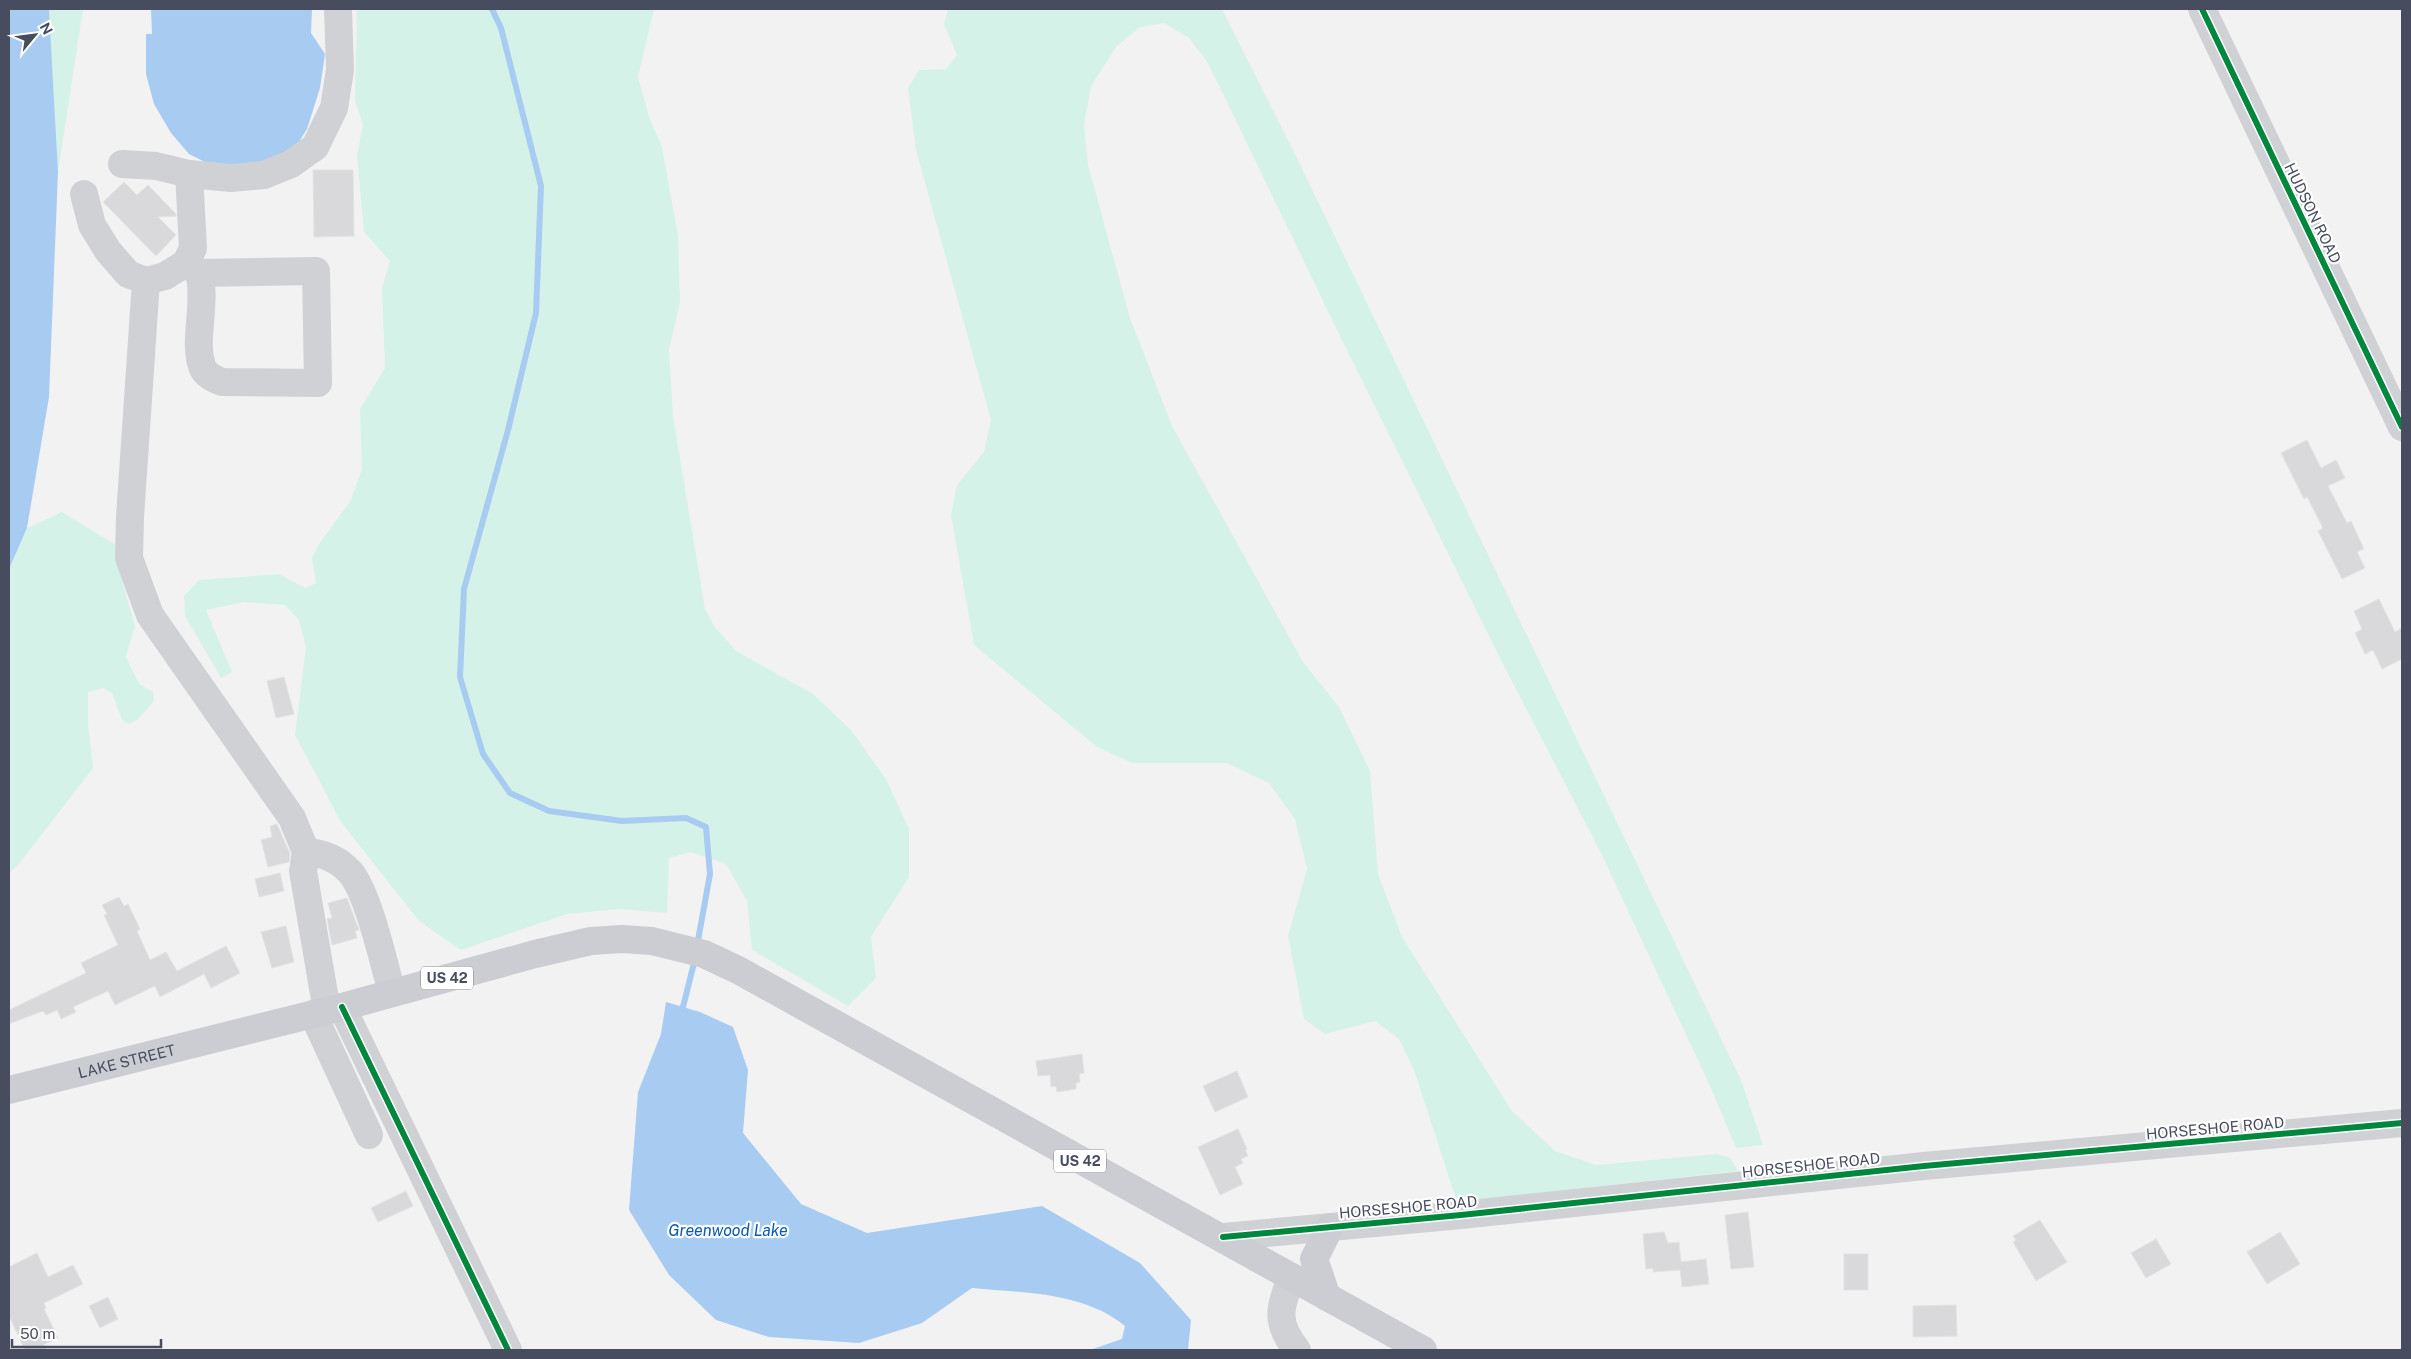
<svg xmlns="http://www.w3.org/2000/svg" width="2411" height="1359" font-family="'Public Sans',sans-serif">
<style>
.green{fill:#d5f2e9}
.water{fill:#a8cbf1}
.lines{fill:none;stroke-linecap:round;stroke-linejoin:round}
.stream{stroke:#a8cbf1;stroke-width:6}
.building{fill:#d9d9dc;stroke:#e3e3e4}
.minor{stroke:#d0d1d5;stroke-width:28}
.major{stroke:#cbcdd2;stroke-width:28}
.cycleway-casing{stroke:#fff;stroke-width:9}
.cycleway{stroke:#00873e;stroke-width:6}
.labels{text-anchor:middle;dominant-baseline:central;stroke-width:4.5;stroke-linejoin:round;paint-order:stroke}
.shield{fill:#fff;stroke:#7e828f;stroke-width:1}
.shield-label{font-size:14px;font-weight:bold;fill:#474d5f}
.street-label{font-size:15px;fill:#474d5f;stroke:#fff}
.water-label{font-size:16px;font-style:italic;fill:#0659b4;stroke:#fff}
</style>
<rect width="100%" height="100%" fill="#f2f2f2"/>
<!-- green -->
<path class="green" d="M49 9H83L58 172Z
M357 9H654L638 77 649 117 662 147 678 236 680 302 669 350 673 416 705 609 714 626 736 651 813 694 851 730 886 779 909 829V877L871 937 876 978 848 1006 752 950 747 901 726 864 690 852 669 858 667 913 620 909 567 914 461 950 419 921 341 822 295 735 306 647 299 620 285 605 243 602 206 610 232 672 221 678 185 616 184 596 199 580 279 574 305 588 316 583 312 558 319 544 351 500 362 469 360 409 385 368 382 288 390 261 364 232 357 155 363 125 355 100Z
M948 9H1222L1298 160 1741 1080 1763 1145 1736 1148 1710 1086 1601 853 1504 666 1342 340 1208 63 1189 38 1164 23 1140 27 1116 47 1091 86 1084 125 1088 165 1130 318 1172 426 1303 662 1339 707 1370 771 1378 874 1402 937 1512 1111 1555 1151 1596 1165 1716 1154 1730 1158 1738 1171 1457 1202 1414 1070 1399 1039 1375 1021 1325 1034 1304 1019 1288 936 1307 869 1295 819 1269 783 1227 763H1132L1097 747 974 645 951 515 957 485 984 452 991 420 916 150 908 88 919 70 946 69 957 55 944 24Z
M62 512 116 545 120 573 135 626 126 657 139 684 153 692 154 701 137 720 128 724 122 720 112 693 103 688 88 692V724L93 768 19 864 9 873V569L27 528Z"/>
<!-- water -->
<path class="water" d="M9 9H49L58 172 49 397 27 528 9 569Z
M151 9H312L311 33 325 54 320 88 307 129 297 145 260 167 209 164 189 154 171 133 154 104 146 74V34H152Z
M666 1002 700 1012 733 1027 748 1070 743 1133 801 1204 867 1233 1042 1206 1140 1263 1191 1320 1188 1350H1090L1122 1339 1125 1326C1083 1292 1024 1293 972 1288L922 1323 859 1343 769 1337 716 1320 669 1275 629 1210 638 1092 661 1034Z"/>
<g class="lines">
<!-- stream -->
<path class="stream" d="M492 9 501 28 541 186 536 313 508 430 464 589 460 677 483 754 510 793 549 811 622 821 686 818 706 827 710 874 697 946
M684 1015 683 1007 695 959"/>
</g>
<!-- building -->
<path class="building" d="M313 170H353L354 236 314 237Z
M124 182 137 195 148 185 176 214V216L158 217 176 235 156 256 103 202Z
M2307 440 2321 468 2336 460 2345 478 2328 486 2347 523 2351 521 2364 549 2357 552 2365 568 2342 579 2318 531 2323 528 2307 497 2304 499 2281 453Z
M2379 599 2395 632 2402 628V659L2382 669 2373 650 2365 654 2355 633 2362 629 2354 611Z
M284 677 294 714 276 718 267 681Z
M277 824 290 854 289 862 268 867 261 840 272 837 270 826Z
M280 873 284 891 259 897 255 879Z
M119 897 124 906 128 904 140 929 137 931 150 960 166 952 177 971 226 946 240 973 211 988 204 974 160 997 155 986 115 1005 108 991 73 1007 76 1012 61 1019 57 1010 46 1015 43 1011 9 1024V1010L86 973 81 963 118 945 104 915 107 914 102 905Z
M347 898 359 930 355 931 357 938 332 945 327 919 332 918 328 903Z
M286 926 294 962 272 968 261 932Z
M1082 1054 1084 1073 1079 1074 1080 1082 1076 1083V1089L1057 1092 1056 1086 1051 1087 1050 1075 1038 1076 1036 1061Z
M1237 1071 1248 1097 1215 1112 1203 1086Z
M1238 1129 1247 1149 1245 1150 1248 1156 1241 1159 1243 1163 1235 1167 1243 1184 1220 1195 1198 1147Z
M406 1191 413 1206 378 1222 371 1208Z
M1748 1212 1754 1267 1731 1269 1725 1215Z
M2040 1220 2067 1262 2036 1281 2013 1242 2016 1240 2013 1236Z
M1664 1232 1668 1243 1679 1242 1681 1262 1706 1259 1709 1284 1682 1287 1680 1270 1653 1272V1268L1646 1269 1643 1234Z
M2280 1232 2300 1264 2267 1284 2247 1252Z
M2156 1239 2171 1264 2146 1278 2131 1253Z
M37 1253 48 1277 73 1265 83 1284 44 1303 46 1308 44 1309 58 1338 43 1345 46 1350H25L9 1316V1267Z
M1844 1254H1868V1290H1844Z
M108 1297 118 1319 100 1328 89 1306Z
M1956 1305 1957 1336 1913 1337V1306Z"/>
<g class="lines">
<!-- minor -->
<path class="minor" d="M2202 9 2402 427
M122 164 156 166 189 174 231 178 264 175 291 164 315 147 334 108 340 70 338 9
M84 194 92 225 108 251 128 274 146 281 165 276 186 263 193 248 189 174
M186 263 199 273 316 271 318 383 222 382C214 379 205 375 202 366 193 340 207 303 199 273
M146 281 130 517 129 558 150 615 292 818 306 852
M342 1007 508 1350
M327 1011 303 871 306 852C322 853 338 859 350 872 368 892 384 964 392 993
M313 1014 369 1135
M1223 1237 1461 1215 1924 1166 2402 1123
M1292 1277C1279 1308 1275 1323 1297 1350"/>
<!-- major -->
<g class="major">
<path id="s1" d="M9 1090 342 1007 535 954 591 941 622 939 652 941 704 954 738 970 1423 1350"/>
<path d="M1327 1297 1314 1259 1330 1227"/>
</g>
<!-- cycleway casing -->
<g class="cycleway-casing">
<path id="cycleway" d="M2202 9 2402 427
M342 1007 508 1350
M1223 1237 1461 1215 1924 1166 2402 1123"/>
</g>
<!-- cycleway -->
<use href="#cycleway" class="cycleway"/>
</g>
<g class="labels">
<!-- shield labels -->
<g class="shield">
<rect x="421" y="966.5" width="52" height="23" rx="4"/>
<rect x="1054" y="1149.5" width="52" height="23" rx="4"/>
</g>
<g class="shield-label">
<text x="447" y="978">US 42</text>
<text x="1080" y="1161">US 42</text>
</g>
<!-- street labels -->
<g class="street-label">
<text transform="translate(2313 213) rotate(64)">HUDSON ROAD</text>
<text stroke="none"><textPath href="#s1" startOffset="121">LAKE STREET</textPath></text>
<text transform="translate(2215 1128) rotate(-5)">HORSESHOE ROAD</text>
<text transform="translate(1811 1165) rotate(-6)">HORSESHOE ROAD</text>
<text transform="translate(1408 1207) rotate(-5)">HORSESHOE ROAD</text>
</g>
<!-- water labels -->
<g class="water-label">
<text x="728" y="1230">Greenwood Lake</text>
</g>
</g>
<!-- border -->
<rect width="2411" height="1359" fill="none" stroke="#474d5f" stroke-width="20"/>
<!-- north arrow -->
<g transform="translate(35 35) rotate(61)" stroke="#ffffff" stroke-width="4" paint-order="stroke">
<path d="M0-4L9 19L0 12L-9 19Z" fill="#474d5f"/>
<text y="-8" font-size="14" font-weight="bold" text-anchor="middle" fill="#474d5f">N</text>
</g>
<!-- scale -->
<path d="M12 1339v8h149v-8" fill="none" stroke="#474d5f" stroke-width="2.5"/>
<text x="20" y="1339" font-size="15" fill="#474d5f" stroke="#ffffff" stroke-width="4" paint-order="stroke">50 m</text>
</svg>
